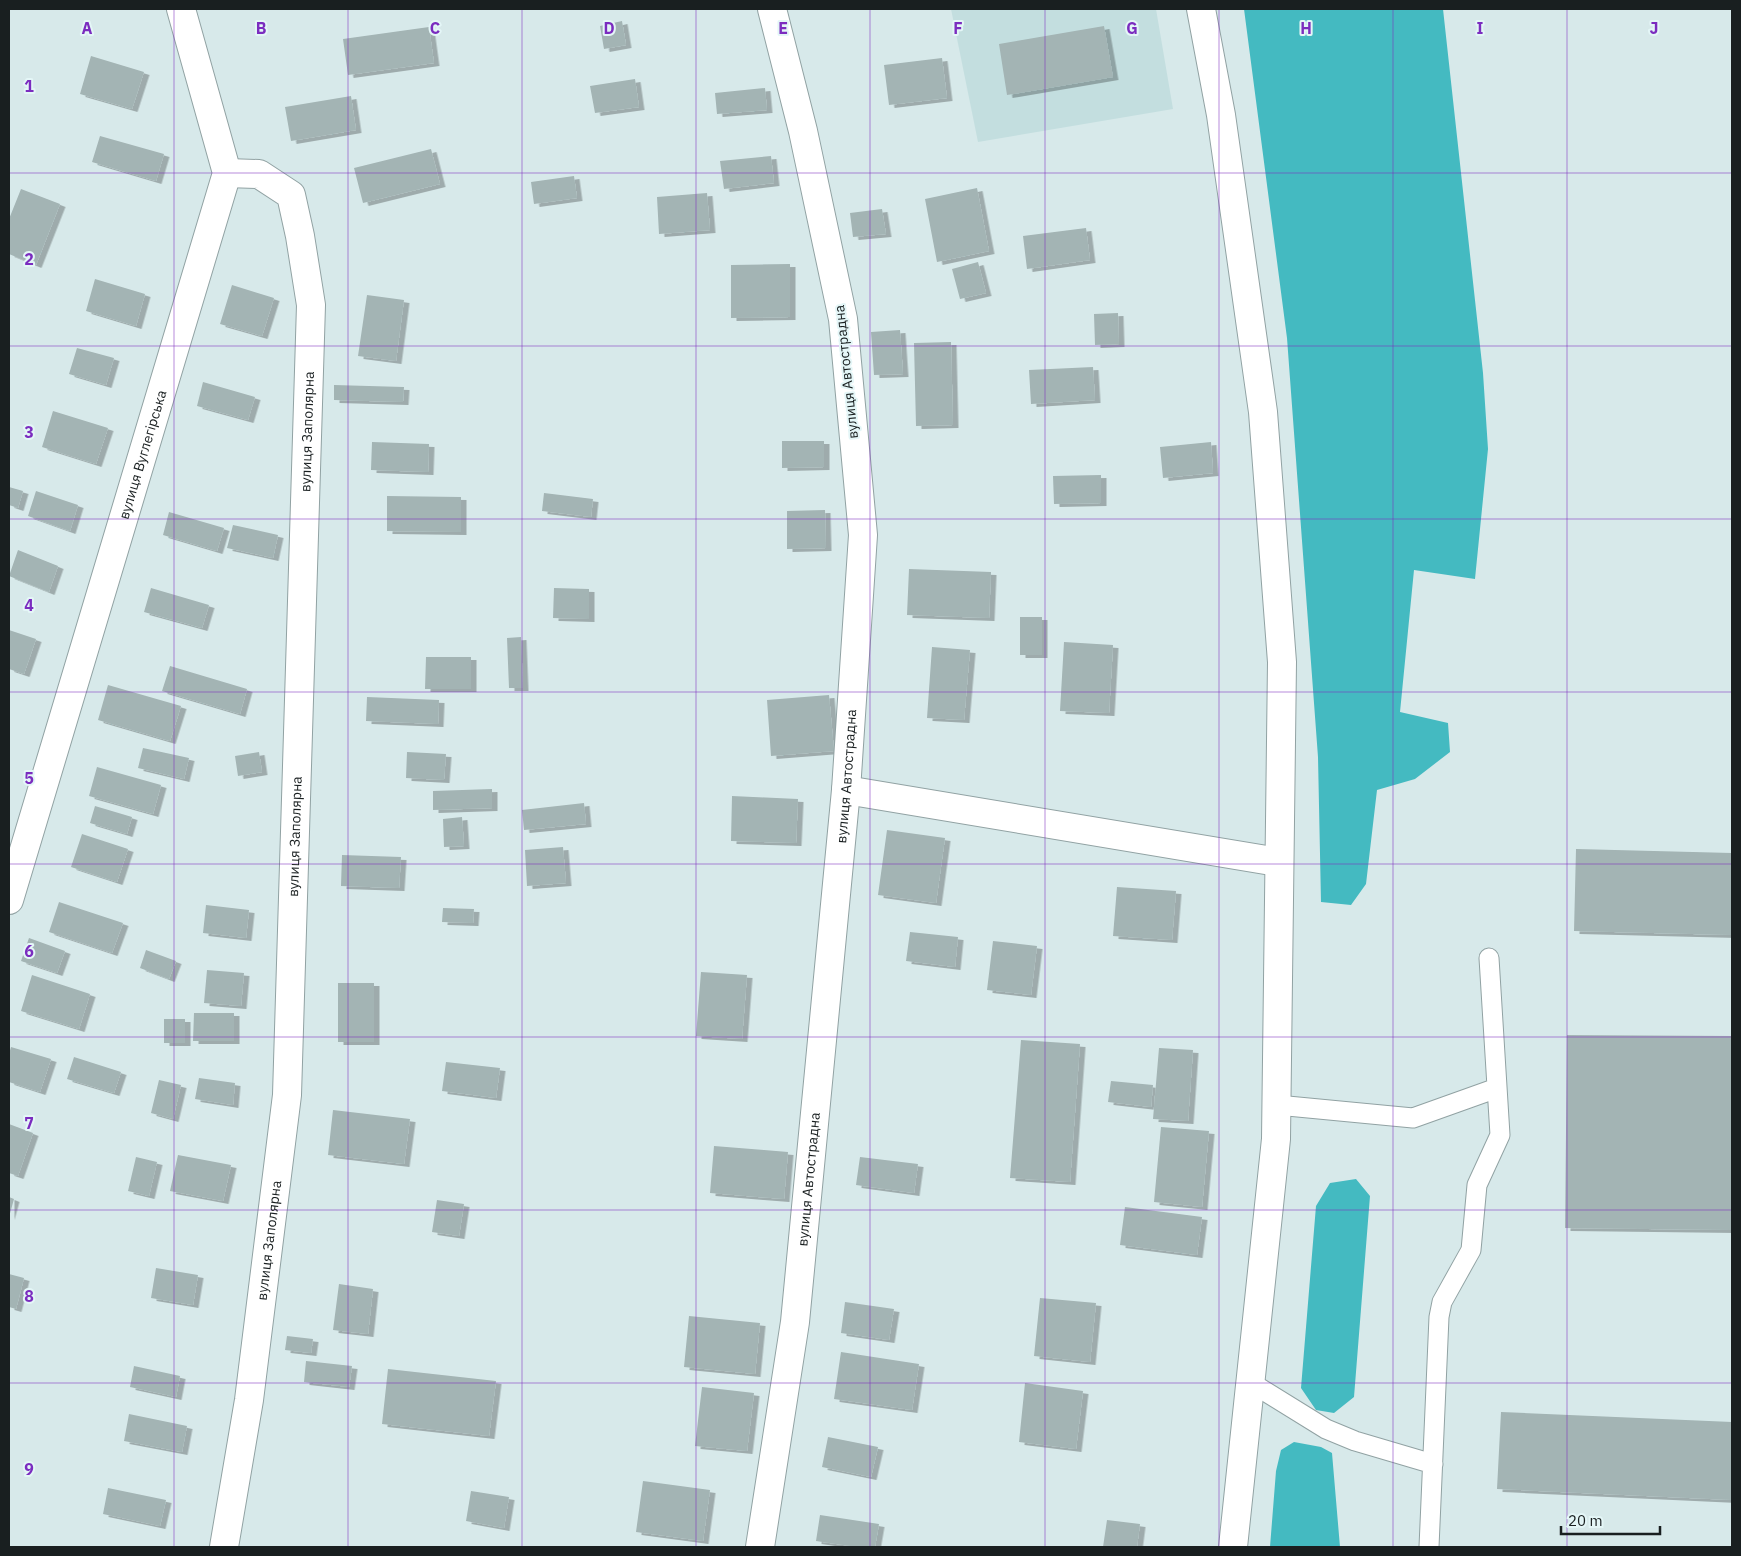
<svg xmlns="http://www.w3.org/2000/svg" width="1741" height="1556" font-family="'IBM Plex Sans',sans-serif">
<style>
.built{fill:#c3dedf}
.forest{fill:#44bac1}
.building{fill:#a3b4b4;filter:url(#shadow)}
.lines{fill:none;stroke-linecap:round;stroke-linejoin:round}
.service-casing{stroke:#91a2a3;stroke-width:21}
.minor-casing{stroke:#91a2a3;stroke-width:30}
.trunk-casing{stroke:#91a2a3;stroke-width:30}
.service{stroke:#fff;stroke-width:19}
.minor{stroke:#fff;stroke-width:28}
.trunk{stroke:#fff;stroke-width:28}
.grid{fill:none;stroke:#7b2cbf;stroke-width:1;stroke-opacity:0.55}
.labels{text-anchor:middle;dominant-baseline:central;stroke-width:4;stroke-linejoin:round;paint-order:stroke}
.street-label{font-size:14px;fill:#191f20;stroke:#e4f6f7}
.grid-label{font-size:16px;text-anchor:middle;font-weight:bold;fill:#7b2cbf;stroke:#e4f6f7;stroke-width:4;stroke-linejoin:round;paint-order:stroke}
</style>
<defs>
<filter id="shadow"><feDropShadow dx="5.5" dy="3" stdDeviation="0" flood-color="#0004"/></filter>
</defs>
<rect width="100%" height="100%" fill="#d7e9ea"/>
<!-- built -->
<path class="built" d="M951 9H1156L1173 109 978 142Z"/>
<!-- forest -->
<path class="forest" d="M1244 9H1443L1483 373 1488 449 1475 579 1414 570 1400 712 1448 723 1450 752 1415 779 1377 790 1366 884 1351 905 1321 902 1318 757 1287 338Z
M1356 1179 1370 1196 1354 1397 1334 1413 1316 1410 1301 1388 1316 1206 1330 1183Z
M1294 1442 1321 1447 1332 1453 1340 1547H1270L1276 1471 1281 1450Z"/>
<!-- building -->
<path class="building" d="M622 21 626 45 604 49 600 26Z
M1104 26 1113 77 1007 95 999 44Z
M429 27 434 63 348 75 343 39Z
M91 56 144 72 132 109 80 94Z
M942 58 947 98 889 105 884 65Z
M635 79 639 107 595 113 590 86Z
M765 88 767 110 717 114 715 93Z
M351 96 356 130 291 141 285 107Z
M100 136 164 154 156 181 92 162Z
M431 149 440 184 363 203 354 168Z
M771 156 774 183 724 189 720 161Z
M574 176 577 198 534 204 531 182Z
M977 188 989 251 937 262 925 199Z
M21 189 60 204 36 265 9 254V219Z
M707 193 710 230 659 234 657 197Z
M882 209 886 234 853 237 850 213Z
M1086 228 1090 260 1027 269 1023 236Z
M978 262 986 293 960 299 952 269Z
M790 264V317L731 318V265Z
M95 279 145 294 136 326 86 311Z
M232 285 274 298 262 336 220 324Z
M367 295 404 300 396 361 358 356Z
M1118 313 1119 344 1095 345 1094 314Z
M900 330 903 374 874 375 871 332Z
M951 342 953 425 916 426 914 343Z
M77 348 114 358 106 385 69 374Z
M1093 367 1095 400 1031 404 1029 370Z
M203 382 255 397 248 420 197 406Z
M334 385 404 387 403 402 334 400Z
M53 411 108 428 96 464 42 447Z
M782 441H824V467L782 468Z
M372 442 429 444 428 472 371 470Z
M1211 442 1213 473 1163 478 1160 447Z
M1101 475V503L1054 504 1053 476Z
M9 487 23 491 18 508 9 505Z
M36 491 78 505 70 531 28 516Z
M544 493 593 499 591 517 542 511Z
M387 496 461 497V532L387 531Z
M825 510 826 548 787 549V511Z
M169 512 224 528 217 551 163 535Z
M233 525 278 535 273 558 227 548Z
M18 550 58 566 49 592 9 576Z
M909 569 991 572 989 618 907 615Z
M151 588 209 605 202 628 144 612Z
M554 588 589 589V619L553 618Z
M1020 617H1042V655H1020Z
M9 630 36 639 24 674 9 669Z
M521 637 523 688H509L507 638Z
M1064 642 1113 645 1109 713 1060 711Z
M932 647 970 650 964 720 927 718Z
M426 657H471V689H425Z
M170 666 247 689 240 714 162 691Z
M108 685 181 706 170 741 98 720Z
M829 695 834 751 771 756 767 700Z
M367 697 439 700 438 724 366 721Z
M143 748 189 758 184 779 138 768Z
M259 752 262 772 238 776 235 756Z
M407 752 446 754 444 780 406 778Z
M97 767 161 785 153 814 89 796Z
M492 789V808L433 810V791Z
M732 796 798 799 796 843 731 841Z
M584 803 586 824 524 830 522 810Z
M95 806 132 817 127 834 90 823Z
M462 817 464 846 444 847 443 819Z
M887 830 945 838 936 903 878 895Z
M82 834 128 849 117 882 71 867Z
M563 847 566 883 527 886 525 850Z
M1576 849 1732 853V935L1574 931Z
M342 855 401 857 399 888 341 886Z
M1117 887 1176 891 1172 940 1113 936Z
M59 902 123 923 112 953 49 932Z
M206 905 249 910 246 938 203 933Z
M443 908 474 909 473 923 442 922Z
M910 932 958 937 955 967 906 961Z
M29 938 65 951 57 973 21 961Z
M993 941 1037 946 1031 995 987 990Z
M146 950 176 961 169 979 140 968Z
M207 970 244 973 241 1006 204 1003Z
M701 972 747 975 742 1039 696 1036Z
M32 975 90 994 79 1029 21 1011Z
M338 983H374V1042H338Z
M194 1013H234V1041H193Z
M164 1019H185V1043H164Z
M1567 1035 1732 1036V1230L1565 1228Z
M1021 1040 1080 1044 1070 1182 1010 1178Z
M11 1047 51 1059 40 1092 9 1082V1054Z
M1159 1048 1193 1050 1188 1121 1153 1119Z
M74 1057 121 1072 114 1093 67 1079Z
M446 1062 500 1068 496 1098 442 1091Z
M199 1078 235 1083 233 1105 195 1099Z
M159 1080 181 1085 173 1119 151 1113Z
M1111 1081 1153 1085 1151 1107 1108 1102Z
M333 1110 410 1119 404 1164 328 1155Z
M9 1124 33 1133 18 1176 9 1173Z
M1161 1127 1209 1131 1202 1207 1154 1202Z
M714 1146 788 1152 784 1199 710 1193Z
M178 1155 231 1165 223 1201 170 1191Z
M136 1157 157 1162 149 1196 128 1191Z
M860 1157 918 1164 914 1193 856 1185Z
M9 1197 14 1199 9 1217Z
M437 1200 464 1204 459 1236 432 1232Z
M1125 1207 1202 1217 1197 1255 1120 1245Z
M156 1268 198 1275 193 1305 151 1298Z
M9 1274 24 1278 16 1309 9 1307Z
M339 1284 373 1289 368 1334 333 1330Z
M1040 1298 1096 1303 1090 1362 1034 1356Z
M845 1302 894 1309 889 1340 841 1333Z
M689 1316 760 1323 755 1374 684 1367Z
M287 1336 313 1339 311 1353 285 1350Z
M841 1352 919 1364 912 1410 834 1399Z
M306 1361 352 1366 349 1387 304 1382Z
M134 1366 180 1376 176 1397 130 1387Z
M388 1369 496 1381 489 1436 382 1424Z
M1025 1383 1083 1391 1076 1449 1019 1442Z
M702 1387 754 1393 747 1451 695 1446Z
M1501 1412 1732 1422V1500L1497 1489Z
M129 1414 187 1426 182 1452 124 1441Z
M828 1437 878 1447 871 1477 822 1467Z
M643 1481 710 1490 703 1541 636 1532Z
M108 1488 166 1500 160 1526 103 1514Z
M471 1491 509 1497 504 1528 466 1521Z
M820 1515 879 1524 875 1547H857L816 1541Z
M1107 1520 1140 1524 1137 1547H1103Z"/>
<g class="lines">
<!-- service casing -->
<g class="service-casing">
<path id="service" d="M1277 1105 1413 1118 1497 1088
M1250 1382 1326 1429 1355 1441 1433 1464
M1429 1547 1439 1317 1442 1302 1471 1250 1477 1185 1500 1135 1489 958"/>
</g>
<!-- minor casing -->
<g class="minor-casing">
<g id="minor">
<path d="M846 790 1278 862"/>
<path id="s1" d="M9 900 227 173 181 9"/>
<path id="s2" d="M224 1547 249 1400 287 1095 311 305 300 236 291 195 259 174 227 173"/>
<path id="s3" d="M760 1547 795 1322 846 790 863 535 843 319 803 131 772 9"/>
</g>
</g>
<!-- trunk casing -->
<g class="trunk-casing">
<path id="trunk" d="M1201 9 1221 115 1263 412 1282 662 1276 1139 1233 1547"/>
</g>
<!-- service -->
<use href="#service" class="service"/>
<!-- minor -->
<use href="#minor" class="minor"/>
<!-- trunk -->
<use href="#trunk" class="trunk"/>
</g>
<!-- grid -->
<path class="grid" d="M174 9V1547M348 9V1547M522 9V1547M696 9V1547M870 9V1547M1045 9V1547M1219 9V1547M1393 9V1547M1567 9V1547M9 173H1732M9 346H1732M9 519H1732M9 692H1732M9 864H1732M9 1037H1732M9 1210H1732M9 1383H1732"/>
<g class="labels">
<!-- street labels -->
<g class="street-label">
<text transform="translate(846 372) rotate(-96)">вулиця Автострадна</text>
<text stroke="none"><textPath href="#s2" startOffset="1120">вулиця Заполярна</textPath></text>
<text stroke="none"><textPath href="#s1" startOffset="465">вулиця Вуглегірська</textPath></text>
<text stroke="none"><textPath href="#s3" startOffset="776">вулиця Автострадна</textPath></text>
<text stroke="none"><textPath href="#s2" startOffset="715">вулиця Заполярна</textPath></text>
<text stroke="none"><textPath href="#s3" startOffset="371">вулиця Автострадна</textPath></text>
<text stroke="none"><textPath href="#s2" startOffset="310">вулиця Заполярна</textPath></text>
</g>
</g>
<g class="grid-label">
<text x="87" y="34">A</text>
<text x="261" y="34">B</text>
<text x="435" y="34">C</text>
<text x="609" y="34">D</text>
<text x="783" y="34">E</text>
<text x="958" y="34">F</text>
<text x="1132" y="34">G</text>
<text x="1306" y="34">H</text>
<text x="1480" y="34">I</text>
<text x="1654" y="34">J</text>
<text x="29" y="92">1</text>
<text x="29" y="265">2</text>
<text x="29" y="438">3</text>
<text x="29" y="611">4</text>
<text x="29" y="784">5</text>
<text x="29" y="957">6</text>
<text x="29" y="1129">7</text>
<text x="29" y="1302">8</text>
<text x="29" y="1475">9</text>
</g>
<!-- border -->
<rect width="1741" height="1556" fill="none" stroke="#191f20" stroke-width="20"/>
<!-- scale -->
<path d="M1561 1526v8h99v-8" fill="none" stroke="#191f20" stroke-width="2.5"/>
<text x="1568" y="1526" font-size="15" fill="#191f20" stroke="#e4f6f7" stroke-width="4" paint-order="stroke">20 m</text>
</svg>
